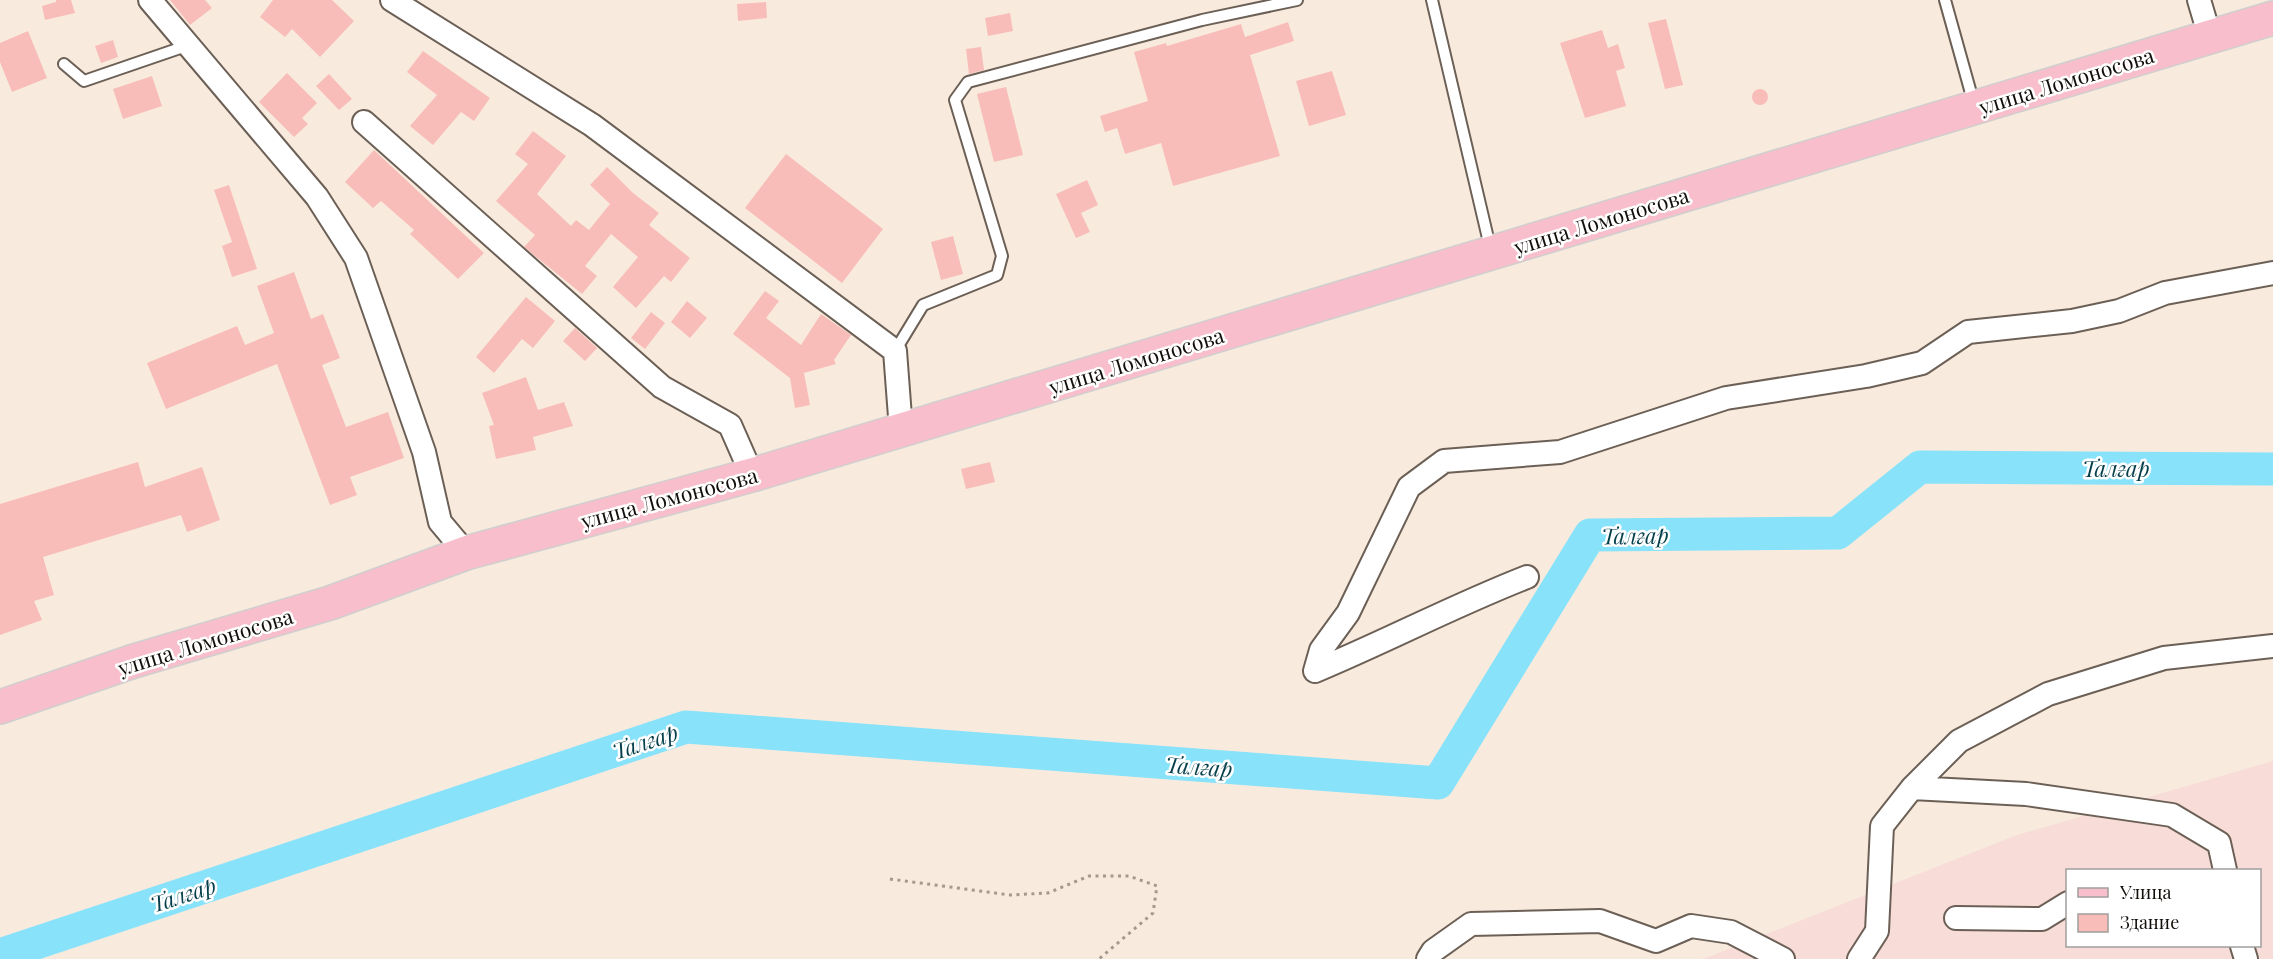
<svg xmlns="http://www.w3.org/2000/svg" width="2273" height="959" font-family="'Playfair Display',serif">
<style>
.industrial{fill:#f7dcd8;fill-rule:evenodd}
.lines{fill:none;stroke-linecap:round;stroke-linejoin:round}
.river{stroke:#88e2fa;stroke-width:33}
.building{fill:#f8bdb8}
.service-casing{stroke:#6c6056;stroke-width:14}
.minor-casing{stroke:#6c6056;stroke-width:26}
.primary-casing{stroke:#d0cfce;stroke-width:36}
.path{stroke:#a3998f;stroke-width:3;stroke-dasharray:3 4.5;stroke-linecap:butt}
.service{stroke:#fff;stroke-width:10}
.minor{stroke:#fff;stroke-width:22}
.primary{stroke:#f8becb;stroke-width:33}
.labels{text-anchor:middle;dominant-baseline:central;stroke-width:5;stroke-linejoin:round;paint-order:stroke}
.street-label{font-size:21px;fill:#120e0a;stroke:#fff}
.water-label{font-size:22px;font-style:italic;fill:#053f4b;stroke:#fff}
</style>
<rect width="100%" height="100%" fill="#f8ebde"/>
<!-- industrial -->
<path class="industrial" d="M2273 761V959H1703L2017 835ZM2068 870H2260V946H2068Z"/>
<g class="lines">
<!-- river -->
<path class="river" d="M0 955 686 727 1438 783 1590 535 1838 533 1920 467 2273 469"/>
</g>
<!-- building -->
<path class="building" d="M56 0H71L75 13 45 20 42 6 56 2Z
M170 0H205L212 8 190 25Z
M273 0H332L354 21 320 57 292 29 285 37 260 17Z
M766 2 767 18 738 21 737 4Z
M1010 13 1013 31 988 36 985 18Z
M1666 19 1683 85 1665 89 1648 23Z
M1288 22 1294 41 1250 55 1280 156 1173 186 1161 143 1125 154 1117 128 1105 132 1100 116 1148 101 1134 52 1166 43 1167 46 1241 24 1245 37Z
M1602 30 1608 48 1618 44 1625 68 1616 71 1626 106 1585 118 1560 43Z
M28 31 47 78 12 92 0 62V43Z
M113 40 118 57 101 63 95 46Z
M981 47 984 70 969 74 966 49Z
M423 51 490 98 474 121 461 112 433 145 410 126 437 95 407 72Z
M1332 71 1346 115 1309 126 1296 81Z
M287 73 317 103 302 118 308 124 294 137 259 102Z
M329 74 352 99 339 110 316 86Z
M152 76 162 106 123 119 113 89Z
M1006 87 1023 155 994 162 977 94Z
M1752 97a8 8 0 1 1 16 0a8 8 0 1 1-16 0Z
M533 131 566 156 537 194 571 226 576 220 589 230 610 204 590 185 607 167 633 193 659 213 649 225 690 258 671 282 664 276 636 308 613 287 638 257 611 234 585 266 597 276 582 294 524 247 535 235 496 201 528 164 515 154Z
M374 150 484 253 458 279 410 234 414 230 381 201 373 208 345 182Z
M786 154 883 229 842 283 745 208Z
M1087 180 1098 205 1081 213 1090 232 1076 238 1056 194Z
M229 185 257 269 232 277 222 246 232 242 214 190Z
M953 236 963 274 941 280 931 242Z
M294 272 311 319 323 314 340 358 322 365 346 427 388 412 404 458 350 477 357 495 330 505 277 364 166 409 147 363 237 326 245 345 274 333 257 286Z
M765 291 779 301 766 318 801 345 821 314 851 335 834 360 836 364 804 373 810 405 795 408 790 378 733 334Z
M526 297 555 321 533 348 522 339 494 373 476 357Z
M687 301 707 318 690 338 671 322Z
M651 312 665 323 645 349 631 338Z
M575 328 597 348 585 361 563 341Z
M526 377 538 410 564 402 573 426 533 437 536 450 496 459 489 426 494 425 482 393Z
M138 462 145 487 202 467 220 520 187 532 181 515 43 557 54 595 34 601 42 620 0 635V504Z
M990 462 995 482 966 489 961 469Z"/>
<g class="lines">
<!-- service casing -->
<g class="service-casing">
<path id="service" d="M1432 0 1491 251
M1945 0 1974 104
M64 64 84 81 189 45
M895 351 923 305 997 275 1002 256 955 100 968 82 1202 20 1297 0"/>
</g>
<!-- minor casing -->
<g class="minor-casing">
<path id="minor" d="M150 0 317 197 356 258 424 452 440 522 466 553
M392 0 592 125 895 351 901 430
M2199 0 2210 37
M364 122 662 387 730 425 752 475
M1527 577C1455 605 1387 641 1315 671L1321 650 1348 613 1409 487 1444 461 1560 452 1726 398 1866 376 1922 363 1968 332 2072 321 2119 311 2165 293 2273 273
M2225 870 2219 843 2172 815 2026 794 1912 788 1959 741 2048 694 2164 658 2273 646
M1956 918 2042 919 2068 903
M2242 946 2246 959
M1428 959 1433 951 1471 924 1600 921 1656 941 1691 926 1731 932 1783 959
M1859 959 1877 931 1882 826 1912 788"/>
</g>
<!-- primary casing -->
<g class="primary-casing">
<path id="primary" d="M0 707 134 661 330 603 466 553 752 475 2273 18"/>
</g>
<!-- path -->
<path class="path" d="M890 879 1010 895 1048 893 1089 876H1129L1157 886 1153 913 1099 959"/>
<!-- service -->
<use href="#service" class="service"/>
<!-- minor -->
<use href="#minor" class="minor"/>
<!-- primary -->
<use href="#primary" class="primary"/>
</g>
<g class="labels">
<!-- street labels -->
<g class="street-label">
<text transform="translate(2066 80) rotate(-17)">улица Ломоносова</text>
<text transform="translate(1601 220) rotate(-17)">улица Ломоносова</text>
<text transform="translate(1136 360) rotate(-17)">улица Ломоносова</text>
<text transform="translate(669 497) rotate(-15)">улица Ломоносова</text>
<text transform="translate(205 641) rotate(-17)">улица Ломоносова</text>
</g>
<!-- water labels -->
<g class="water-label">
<text x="2116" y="468">Талғар</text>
<text transform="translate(1635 535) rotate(-1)">Талғар</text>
<text transform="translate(645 741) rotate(-18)">Талғар</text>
<text transform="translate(1199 766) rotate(4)">Талғар</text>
<text transform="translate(183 894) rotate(-18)">Талғар</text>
</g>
</g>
<!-- legend -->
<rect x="2066" y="869" width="195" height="78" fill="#ffffff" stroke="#a09f9d" stroke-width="1.5"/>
<rect x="2078" y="888" width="30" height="9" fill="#f8becb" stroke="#a09f9d" stroke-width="1.5"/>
<text x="2120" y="899" font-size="18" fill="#120e0a">Улица</text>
<rect x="2078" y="914" width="30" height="18" fill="#f8bdb8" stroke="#a09f9d" stroke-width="1.5"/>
<text x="2120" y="929" font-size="18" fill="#120e0a">Здание</text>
</svg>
